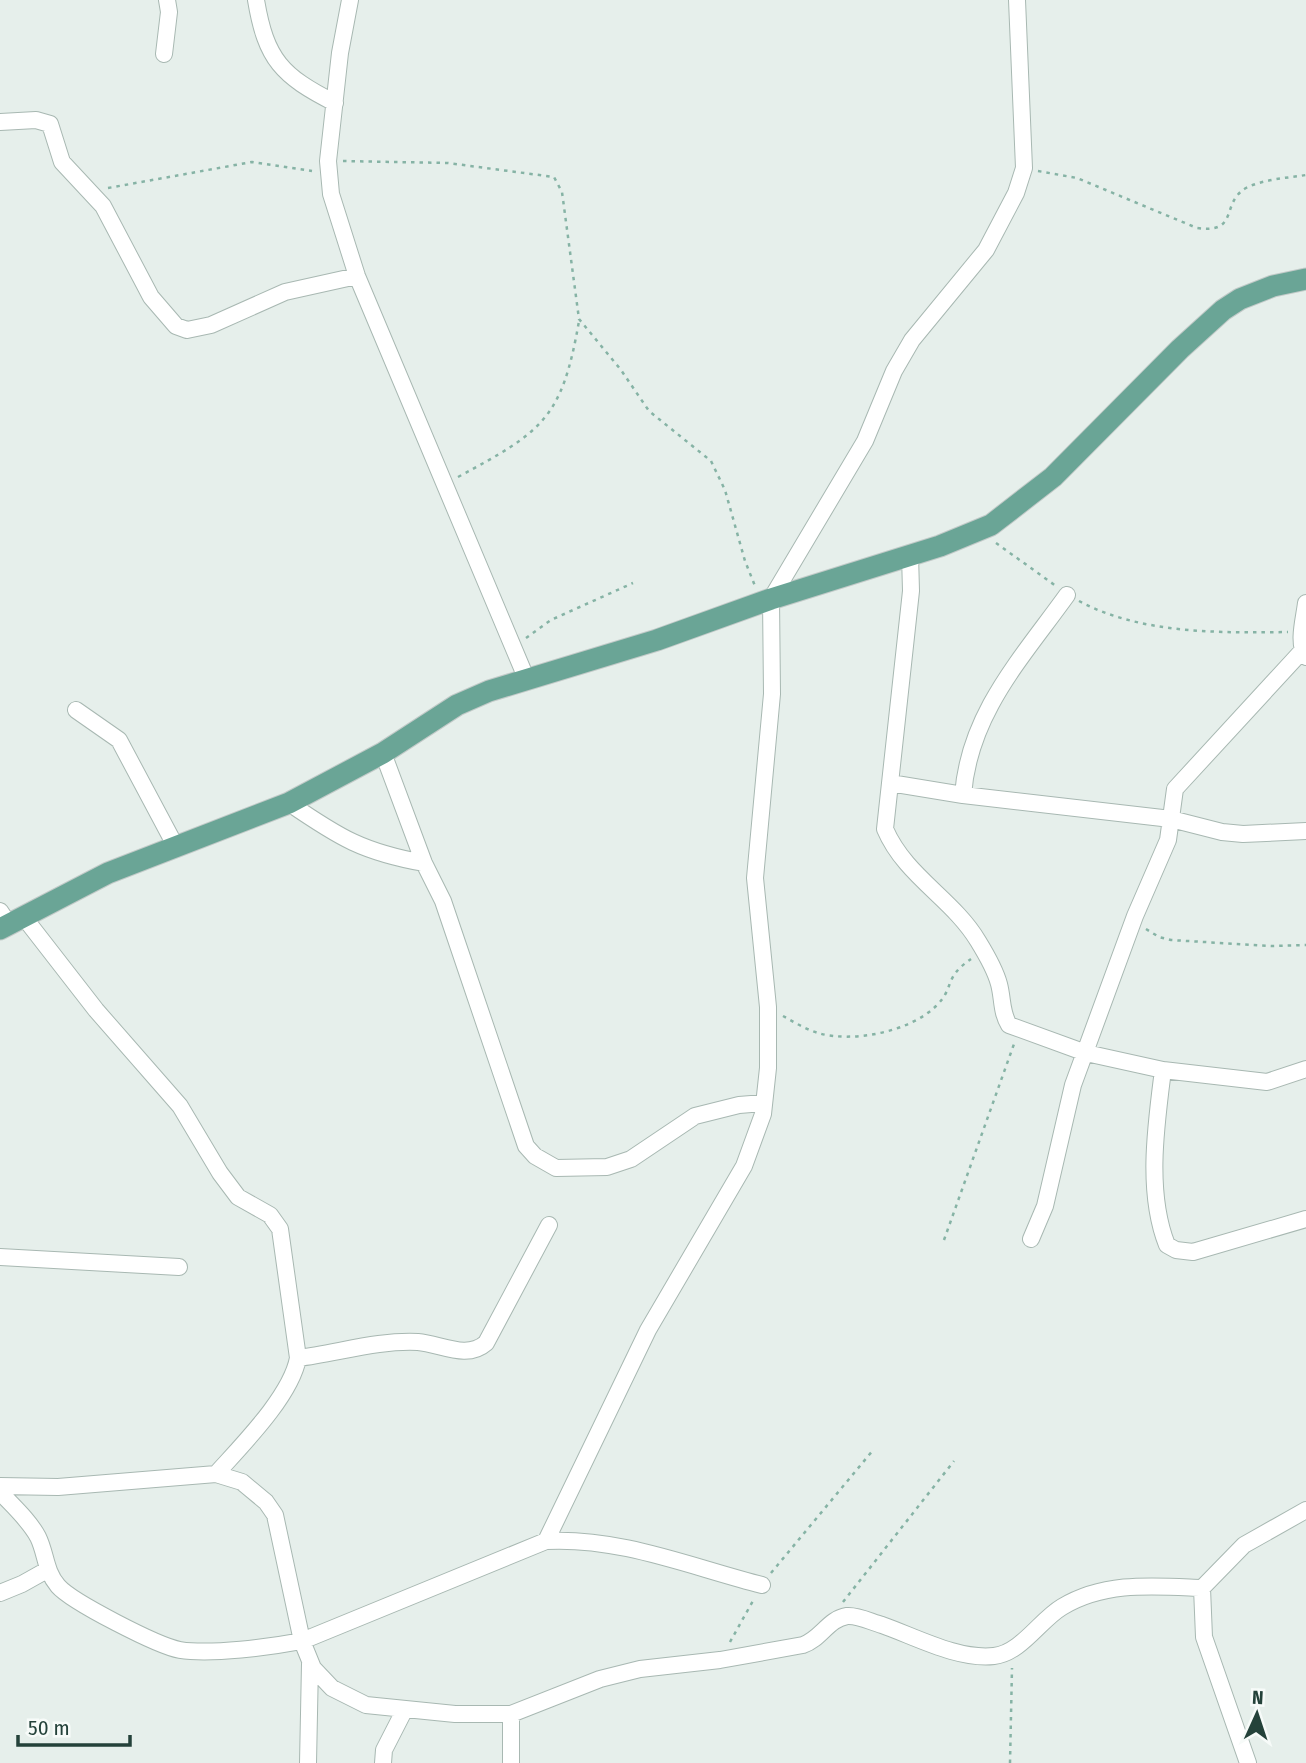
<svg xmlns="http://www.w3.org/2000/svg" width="1306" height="1763" font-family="'Fira Sans Condensed',sans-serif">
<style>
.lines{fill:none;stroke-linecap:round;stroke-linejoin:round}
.minor-casing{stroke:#a8b8b2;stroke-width:18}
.major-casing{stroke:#c2cac8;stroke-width:23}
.path{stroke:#86b3a5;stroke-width:2.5;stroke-dasharray:3.5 5;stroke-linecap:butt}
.minor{stroke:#fff;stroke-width:16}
.major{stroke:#6aa596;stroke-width:21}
</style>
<rect width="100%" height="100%" fill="#e6efeb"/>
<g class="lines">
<!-- minor casing -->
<g class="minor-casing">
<path id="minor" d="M256 0C266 60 282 76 335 103
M350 0 340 53 328 161 331 194 357 276 527 680
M164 54 169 12 167 0
M0 122 36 120 50 124 62 162 103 206 151 297 176 326 187 330 211 325 285 292 357 276
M910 555 911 591 885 829C905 876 953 899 978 941 986 954 995 969 999 984 1003 999 1001 1012 1009 1025L1086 1053 1163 1070 1267 1082 1306 1069
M1306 603C1304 620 1297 642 1306 657
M76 710 119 740 176 847
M383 753 424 863 443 901 526 1146 535 1156 556 1168 607 1167 631 1159 695 1116 739 1105 764 1103
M890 783 963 795 1171 819 1222 832 1243 834 1306 831
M963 795C969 714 1021 659 1067 595
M289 803C340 838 363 852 424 863
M0 911 8 923
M23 916 96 1010 180 1106 220 1173 238 1197 270 1215 280 1229 298 1358C291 1396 242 1445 216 1474
M1163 1070C1156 1125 1146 1192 1167 1245L1176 1250 1193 1252 1306 1219
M1031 1239 1045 1206 1073 1085 1135 916 1168 840 1175 789 1302 651
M0 1257 179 1267
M298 1358C338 1353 378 1340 418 1342 441 1344 467 1360 486 1343L549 1225
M0 1486 58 1487 216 1474 242 1482 266 1502 275 1515 302 1641 313 1668 332 1688 366 1705 455 1714H511L600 1679 640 1669 720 1660 803 1645C821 1639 828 1619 847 1616 858 1615 871 1622 882 1625 916 1637 958 1660 994 1656 1021 1653 1040 1620 1062 1607 1105 1581 1154 1586 1202 1588
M0 1492C13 1506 29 1520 38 1537 46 1553 45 1571 58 1586 72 1602 158 1646 180 1650 211 1655 270 1647 302 1641L546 1541C620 1537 691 1567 762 1585
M546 1541 648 1330 744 1166 763 1114 768 1068V1007L755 878 772 694 771 599 865 441 894 371 912 340 986 250 1016 193 1024 168 1017 0
M0 1593 22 1584 47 1570
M511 1714V1763
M308 1763 310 1664
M383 1763 384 1750 404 1711
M1248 1763 1204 1637 1202 1588 1244 1545 1306 1510"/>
</g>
<!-- major casing -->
<g class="major-casing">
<path id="major" d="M0 929 108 873 289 803 383 753 457 705 489 691 657 640 771 599 940 546 991 525 1053 477 1180 349 1223 310 1240 299 1273 286 1306 279"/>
</g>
<!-- path -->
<path class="path" d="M343 161 448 163 554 177 562 192 579 319 621 370 649 411 711 461 725 490 745 561 755 586
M1038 171 1077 178 1197 228C1240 234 1220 203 1246 188 1264 179 1287 178 1306 175
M108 188 252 162 312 171
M458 477C543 431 562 419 579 321
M996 543 1056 586
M1079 601C1140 634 1220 633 1288 632
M526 638 551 620 633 583
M1146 929 1159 937 1171 940 1271 946 1306 945
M783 1016C794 1022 805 1029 818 1033 852 1043 910 1032 936 1006 955 988 943 978 971 959
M944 1240 1014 1044
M771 1573 874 1449
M843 1602 954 1461
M730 1642 754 1599
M1010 1763 1012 1668"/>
<!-- minor -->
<use href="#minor" class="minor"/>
<!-- major -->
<use href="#major" class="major"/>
</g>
<!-- north arrow -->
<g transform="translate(1257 1714) rotate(3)" stroke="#f7fbf9" stroke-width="5" paint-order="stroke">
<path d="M0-5L12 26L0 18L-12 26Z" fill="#24423a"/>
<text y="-10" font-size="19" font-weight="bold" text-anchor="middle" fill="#24423a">N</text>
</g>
<!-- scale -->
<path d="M18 1735v10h112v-10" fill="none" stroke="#24423a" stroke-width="3.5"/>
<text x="28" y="1735" font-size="21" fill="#24423a" stroke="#f7fbf9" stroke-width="5" paint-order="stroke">50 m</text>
</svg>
